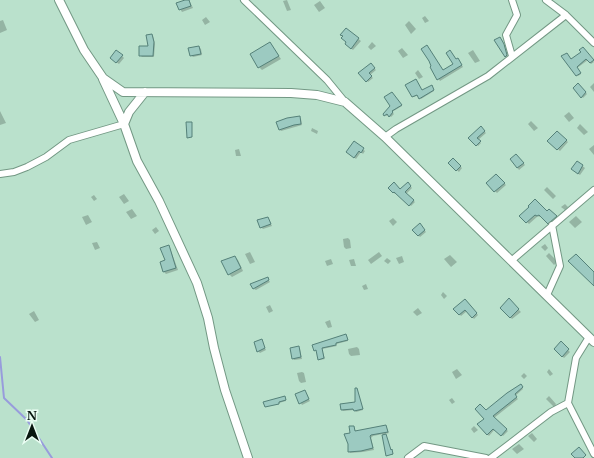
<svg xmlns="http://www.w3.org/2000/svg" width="594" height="458" font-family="'Libre Baskerville',serif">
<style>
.shadow{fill:#0003}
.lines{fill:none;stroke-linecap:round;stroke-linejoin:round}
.stream{stroke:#989cdc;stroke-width:2}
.building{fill:#9ccac1;stroke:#558179}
.street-casing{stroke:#739884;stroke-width:8}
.secondary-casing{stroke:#739884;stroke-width:10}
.street{stroke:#fff;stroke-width:6}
.secondary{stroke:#fff;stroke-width:8}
</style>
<rect width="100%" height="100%" fill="#bae1cc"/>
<!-- shadow -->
<path class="shadow" d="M189 0 193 8 182 12 177 4Z
M287 0 291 10 287 11 283 1Z
M320 1 325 8 319 12 314 5Z
M425 16 429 21 425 23 422 18Z
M206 17 210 22 205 25 202 20Z
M3 20 7 30 0 33V21Z
M409 21 416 29 411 34 405 25Z
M346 29 361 41 353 50 348 46Z
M152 35 153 36 155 44 154 57H142L140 55 149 47Z
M502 40 505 46 508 57 507 58 496 41Z
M372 42 376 46 371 50 368 47Z
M270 43 281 59 262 70 259 67Z
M199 47 201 49 202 55 193 57 191 55Z
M402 48 408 55 403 58 398 51Z
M583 49 594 62 591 64 588 60 577 68 581 74 578 76 563 57 572 60 582 52Z
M473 50 480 61 475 63 468 53Z
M122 56 124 58 119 64 113 60Z
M456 60H459L463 67 440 81 431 67 443 71 454 64Z
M371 65 376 70 370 75 373 78 368 82 359 73Z
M418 70 423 77 419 79 415 73Z
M594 83V92L590 87Z
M578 84 587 94 583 98 574 88Z
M406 85 422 91 432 87 434 91 421 99 418 95 414 97Z
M393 95 402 106 392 112 394 114 391 117 388 115 386 116 384 114 392 106Z
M0 111 6 123 0 125Z
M569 112 574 118 569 122 564 116Z
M299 117 301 119 302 125 281 131 280 130Z
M531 121 538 128 534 131 528 124Z
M580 124 588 132 584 135 577 128Z
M312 128 318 131 317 134 311 131Z
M481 128 486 133 478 140 481 143 478 146 470 138Z
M557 132 568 142 560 151 549 141Z
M354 142 365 151 363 154 361 152 356 159 349 153Z
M594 145V155L589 149Z
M239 149 241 156H236L235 150Z
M516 155 525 165 519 170 514 163Z
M453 159 462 168 459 172 449 163Z
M577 162 585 168 580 175 574 171Z
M496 175 506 185 497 193 487 183Z
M408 183 412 188 406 194 415 202 411 206 396 193 395 194 389 188 400 191Z
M547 187 556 196 553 199 544 190Z
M124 194 129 201 124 204 119 197Z
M94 195 97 199 94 201 91 197Z
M565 204 568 207 565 210 561 207Z
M132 209 137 216 131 219 126 212Z
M549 210 558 218 550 225 541 216 539 217 538 216 529 224 521 216 548 212Z
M88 215 92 222 86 225 82 217Z
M576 216 582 222 575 228 569 222Z
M268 218 272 226 263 229 261 227Z
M393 218 397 222 393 226 389 221Z
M420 225 426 232 420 237 414 230Z
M156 227 159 231 155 234 152 230Z
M348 238 350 240 351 248 346 249 344 247 343 239Z
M97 242 100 248 95 250 92 243Z
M545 244 548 248 545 251 541 247Z
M168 246 170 248 178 270 166 274 164 272 161 262 166 261Z
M250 252 255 262 250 264 245 254Z
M379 252 382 256 371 264 368 260Z
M549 253 555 259 556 263 554 265 546 256Z
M450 255 457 262 451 267 444 259Z
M402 256 404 262 399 264 396 258Z
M235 257 238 260 243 271 232 277 229 274Z
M387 258 391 261 388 264 384 261Z
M331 259 333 264 327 266 325 261Z
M354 259 356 266H351L349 260Z
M267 278 270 282 256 290 254 289Z
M366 284 368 289 364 290 362 286Z
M443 292 447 296 444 299 441 295Z
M465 300 478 315 474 319 467 311 461 316 455 309Z
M509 300 521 312 512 319 501 308Z
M270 305 273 311 269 313 266 307Z
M418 308 422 313 417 316 413 312Z
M34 311 39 320 35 322 29 314Z
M330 320 332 327 328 328 325 322Z
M347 336 348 341 336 344 337 346 322 349 325 359 320 360 319 359 317 351 315 350Z
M261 340 266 350 260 353 258 351Z
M561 343 570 352 564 358 555 349Z
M357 347 359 349 360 355 351 356 349 354 348 349Z
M298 348 300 349 302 359 294 360 293 358Z
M457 369 462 375 456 379 452 372Z
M549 369 553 374 550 376 547 372Z
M302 372 304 373 306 382 301 383 299 381 297 373Z
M524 373 527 376 524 379 521 376Z
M521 386 523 389 515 396 518 399 494 418 508 431 503 436 495 429 489 436 483 430 486 419V412Z
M357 389 363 410 356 412 354 410 343 411 342 410 356 403Z
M304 391 310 401 302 405 296 395Z
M549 396 556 404 554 407 546 399Z
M285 397 286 401 279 403V404L266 406Z
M452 398 455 402 452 404 449 400Z
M386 426 389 433 385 434 393 455H387L383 434 373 436 371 438 374 450 363 452 350 453 349 451 351 433 354 427 356 432Z
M474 426 478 430 474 433 471 429Z
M532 433 537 439 534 442 528 436Z
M519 444 524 449 517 454 512 449Z"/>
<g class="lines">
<!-- stream -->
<path class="stream" d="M0 357 4 398 27 420 52 458"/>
</g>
<!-- building -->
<path class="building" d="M185 0H189L191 6 179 10 176 3Z
M346 28 359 38 351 49 345 44 346 42 341 38 343 36 340 35Z
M152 34 154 42 153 56H139V46H148L146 35Z
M500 37 504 44 507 55 505 57 494 40Z
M270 42 279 56 258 68 250 54Z
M427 45 443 70 453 64 446 53 450 50 456 59 458 58 462 65 437 80 430 67 431 66 429 61 421 49Z
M199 46 201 54 190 56 188 48Z
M583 47 594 60 590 63 586 59 577 67 581 73 576 76 561 56 567 53 571 59 581 52 579 50Z
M116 50 123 55 116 63 110 58Z
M371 63 375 68 369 73 372 76 366 82 358 73Z
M416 79 422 90 432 85 434 90 419 99 417 95 412 97 405 85Z
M578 83 586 92 581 98 573 88Z
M392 92 402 105 392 111 393 112 389 117 387 114 384 116 383 114 390 106 384 97Z
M300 116 301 124 294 125 279 130 276 122 287 118Z
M186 122H192V137L187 138Z
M481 126 485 131 477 138 481 141 476 146 468 138Z
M557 131 567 140 557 150 547 141Z
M354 141 364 148 361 153 359 151 354 158 346 152Z
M516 154 524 163 517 168 510 159Z
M453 158 461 166 456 171 448 163Z
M577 161 583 165 578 174 571 169Z
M496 174 505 183 494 192 486 183Z
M394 182 400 189 408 182 411 186 405 192 414 200 409 206 394 192 393 193 388 188Z
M535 199 547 211 549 209 557 216 548 224 539 215 537 216 535 215 526 223 519 216 529 207 528 206Z
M268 217 271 224 260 228 257 220Z
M420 223 425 230 418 236 412 230Z
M169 245 176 268 163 272 160 262 165 260 160 248Z
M576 254 594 272V286L568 261Z
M235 256 241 268 228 275 221 261Z
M268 277 269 280 253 289 250 284Z
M509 298 519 309 510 318 500 308Z
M465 299 477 313 472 318 465 310 459 315 453 309Z
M346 334 348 340 336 343V345L322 348 324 358 318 360 316 350 314 351 312 345Z
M262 339 265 348 257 352 254 342Z
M561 341 569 349 562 357 554 349Z
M299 346 301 357 292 359 290 348Z
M521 384 523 387 515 394 517 397 493 416 507 429 501 436 493 429 487 435 477 424 484 419 475 409 480 404 486 410 507 393Z
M355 388H357L363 409 354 411 353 409 341 410 340 404 355 402Z
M305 390 309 399 299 404 295 394Z
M285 396 286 400 279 402V404L265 407 263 402Z
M386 425 388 432 371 435 370 436 373 448 361 451 348 452V444L344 434 350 433 349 426H354L355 431Z
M386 434 391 450 392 449 393 454 386 456 382 435Z
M579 447 586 455 583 458H575L571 454Z"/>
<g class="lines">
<!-- street casing -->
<g class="street-casing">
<path id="street" d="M244 0 327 80 345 102
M512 0 517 15 506 35 512 56
M546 0 566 15 594 43
M385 137 396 129 488 76 566 15
M0 174 14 172 27 167 46 157 69 140 124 124
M511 261 594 190
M547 295 560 266 552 225
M589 337 576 358 568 403 594 454
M408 458 424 446 486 458
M491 458 551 412 568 403"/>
</g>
<!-- secondary casing -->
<g class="secondary-casing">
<path id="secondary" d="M59 0 84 50 103 78 123 92 291 93 317 95 345 102 385 137 594 342
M103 79 124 124 137 161 159 201 197 283 208 318 214 348 225 390 248 458
M124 124 129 112 145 92"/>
</g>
<!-- street -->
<use href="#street" class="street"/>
<!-- secondary -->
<use href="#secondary" class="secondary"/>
</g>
<!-- north arrow -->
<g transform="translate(32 426)" stroke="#e9fdf2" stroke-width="3" paint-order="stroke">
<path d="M0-3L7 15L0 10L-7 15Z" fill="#08160f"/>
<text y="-6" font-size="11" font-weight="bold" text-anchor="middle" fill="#08160f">N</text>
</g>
</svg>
